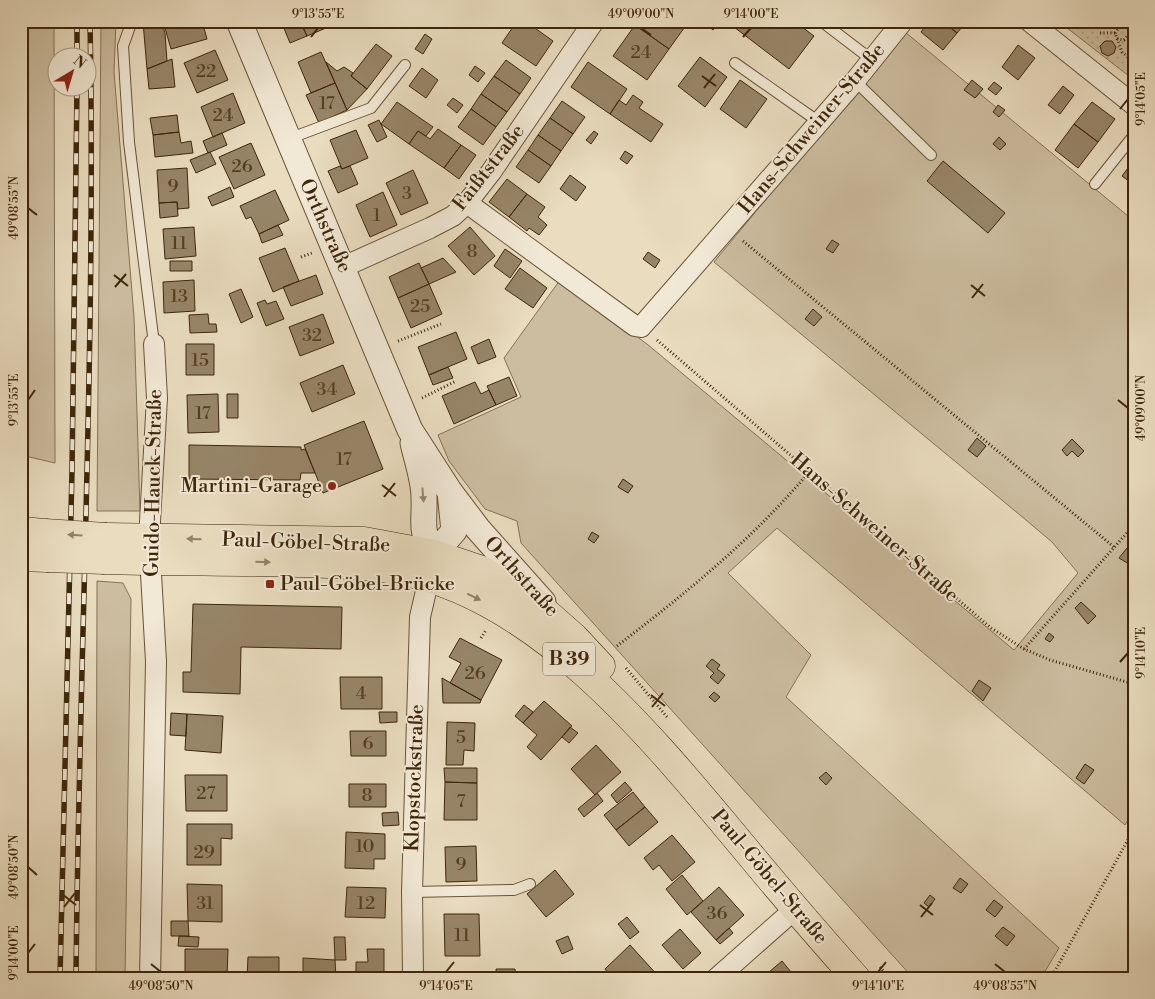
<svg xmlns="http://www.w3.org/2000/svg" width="1155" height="999" font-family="'Libre Bodoni',serif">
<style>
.green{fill:#ccbda0;stroke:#857255}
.park{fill:url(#park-dots);stroke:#857255}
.building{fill:#978568;stroke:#3e260a}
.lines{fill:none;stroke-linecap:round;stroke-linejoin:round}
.service-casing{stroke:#695437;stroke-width:12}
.minor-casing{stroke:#695437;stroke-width:22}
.tertiary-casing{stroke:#695437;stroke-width:27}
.primary-casing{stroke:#3e260a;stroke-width:29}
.path{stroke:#3e260a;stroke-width:3;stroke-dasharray:1 2.5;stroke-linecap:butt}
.service{stroke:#f1e8d5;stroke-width:10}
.minor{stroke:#f1e8d5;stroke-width:20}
.tertiary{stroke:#f1e8d5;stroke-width:25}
.primary{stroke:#e9dcbf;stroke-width:28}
.rail-casing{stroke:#3e260a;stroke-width:5.5}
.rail{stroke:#f1e8d5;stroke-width:4;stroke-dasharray:11;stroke-linecap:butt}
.primary-bridge-casing{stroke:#3e260a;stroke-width:29;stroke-linecap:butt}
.primary-bridge{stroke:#e9dcbf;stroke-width:28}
.oneway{fill:#988770}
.oneway2{fill:#948164}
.ticks{fill:none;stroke:#3e260a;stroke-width:2}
.poi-dot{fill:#8f2418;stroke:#f1e8d5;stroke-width:2}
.labels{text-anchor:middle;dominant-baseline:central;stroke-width:4;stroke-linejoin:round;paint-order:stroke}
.number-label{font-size:18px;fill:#543e22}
.shield{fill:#f1e8d5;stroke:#746047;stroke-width:1}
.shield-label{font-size:19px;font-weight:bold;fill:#3e260a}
.street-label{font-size:20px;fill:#3e260a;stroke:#f1e8d5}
.poi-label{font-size:20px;fill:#3e260a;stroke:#f1e8d5;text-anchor:end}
.neatline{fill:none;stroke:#3e260a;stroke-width:2}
.ticks-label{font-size:12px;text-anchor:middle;fill:#3e260a}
</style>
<defs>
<pattern id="park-dots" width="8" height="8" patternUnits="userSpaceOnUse" patternTransform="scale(1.25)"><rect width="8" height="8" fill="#ccbda0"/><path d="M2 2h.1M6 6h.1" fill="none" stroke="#b0a288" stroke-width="1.8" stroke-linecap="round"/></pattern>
</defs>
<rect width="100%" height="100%" fill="#e9dcbf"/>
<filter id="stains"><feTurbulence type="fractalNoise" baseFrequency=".004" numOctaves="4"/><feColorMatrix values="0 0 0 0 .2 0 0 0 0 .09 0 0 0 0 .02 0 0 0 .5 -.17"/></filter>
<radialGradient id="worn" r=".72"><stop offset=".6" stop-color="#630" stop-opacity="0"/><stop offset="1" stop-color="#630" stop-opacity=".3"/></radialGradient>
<!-- green -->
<path class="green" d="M21 21H54L55 463 21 455Z
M101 21H116L114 72 134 317 140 511H97Z
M905 32 1134 221V809L1125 825 777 528 728 573 811 655 786 697 1059 948 1041 978H913L521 543 517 521 485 509 449 461 438 435 521 397 504 358 560 280 647 344 1014 650 1078 573 1052 542 1026 520 714 262Z
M97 581 123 583 131 599 125 978H96Z"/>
<!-- park -->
<path class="park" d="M1058 21H1134V80Z"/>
<!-- building -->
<path class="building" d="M161 21 165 33 167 61 147 69 143 22Z
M163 21H202L207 39 171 49Z
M281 21H300L307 36 290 43Z
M300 21H323L326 28 307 36Z
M323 21H342L326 28Z
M517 21H525L553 41 536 66 502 43Z
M637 21H683L687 24 669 49 635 25Z
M702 21H720L713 30Z
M732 21H794L814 36 789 69 730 24Z
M929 21H942L957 33 943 50 921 32Z
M942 21H967L957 33Z
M635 25 669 49 647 80 613 56Z
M425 34 432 39 423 54 415 49Z
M1105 41H1112L1116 47 1114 53 1108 56 1102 53 1100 46Z
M376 44 392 56 367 89 351 76Z
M1018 45 1035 58 1018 80 1002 67Z
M215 50 228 80 197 93 184 63Z
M321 52 335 83 311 93 298 62Z
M700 57 727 77 705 107 678 86Z
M172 59 175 87 149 89 147 69Z
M506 60 531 78 520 94 494 76Z
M326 62 337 71 344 67 353 73 351 76 367 89 347 110Z
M588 62 627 89 610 114 571 87Z
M475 66 485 73 478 82 469 75Z
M422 68 438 80 426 98 409 86Z
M494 76 520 94 507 112 481 94Z
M740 80 767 99 746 128 720 109Z
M972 80 983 89 975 98 964 90Z
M994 82 1002 88 996 95 988 89Z
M335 83 347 110 319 123 306 95Z
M1063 86 1074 95 1060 114 1048 105Z
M233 93 245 123 213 137 201 107Z
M481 94 507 112 496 127 471 109Z
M633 95 643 102 639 108 663 124 651 142 610 114 619 100 626 105Z
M453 98 463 105 457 113 447 105Z
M562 101 585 117 573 134 550 118Z
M397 102 433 127 426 136 418 131 409 144 381 124Z
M1092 102 1115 119 1098 142 1074 124Z
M998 105 1005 110 999 117 993 112Z
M471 109 496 127 483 145 458 127Z
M177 115 179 132 153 135 150 118Z
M550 118 573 134 561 151 538 135Z
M379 120 387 137 377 142 368 125Z
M1074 124 1098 142 1078 168 1055 150Z
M438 129 461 145 444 168 409 144 418 131 430 139Z
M356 130 368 158 342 169 330 140Z
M594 131 598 134 591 144 586 140Z
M179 132 181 143 191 141 193 153 155 157 153 135Z
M222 133 227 145 208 153 203 141Z
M538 135 561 151 551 166 528 150Z
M999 137 1006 144 1000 150 993 144Z
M251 143 265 175 234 189 219 157Z
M461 145 476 155 459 179 444 168Z
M528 150 551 166 539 183 516 167Z
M625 151 633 156 627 164 620 159Z
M210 152 216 164 196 173 190 160Z
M1134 160V185L1122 176Z
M943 161 1005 213 988 233 927 181Z
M340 166 342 169 350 166 358 184 338 193 328 171Z
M187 168 189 208 178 209 177 202 159 203 157 170Z
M413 170 428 203 401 215 386 183Z
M570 175 586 187 576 201 560 189Z
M507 179 527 194 509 217 489 202Z
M230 187 234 197 212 206 208 197Z
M275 190 289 220 259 234 251 217 246 219 240 206Z
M383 192 397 225 370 237 356 205Z
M527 194 545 207 538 217 547 225 539 235 529 228 527 231 509 217Z
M177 202 178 216 160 218 159 203Z
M278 225 283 235 262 243 259 234Z
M194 227 196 256 165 259 163 229Z
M470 227 495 256 474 275 448 246Z
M832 240 839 244 833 253 826 249Z
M285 248 299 281 273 292 259 258Z
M505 249 522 261 510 278 494 266Z
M648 252 660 260 655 268 643 259Z
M443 258 456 272 429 284 421 268Z
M170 261H192V271H170Z
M419 263 429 284 398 298 389 277Z
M520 268 547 288 533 308 505 289Z
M316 275 323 294 291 306 283 287Z
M194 280 195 311 164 313 163 282Z
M429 284 442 314 411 328 398 298Z
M241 289 253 317 241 323 229 294Z
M265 300 267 304 276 301 284 319 266 326 257 303Z
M813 309 822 317 814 326 805 319Z
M208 314 209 324H216L217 332 190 333 189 315Z
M323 314 334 343 300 356 289 327Z
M456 332 467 359 429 375 418 347Z
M489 339 496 357 478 364 471 347Z
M186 344H214V375H186Z
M343 365 355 394 312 412 300 383Z
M448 367 453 378 433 385 429 375Z
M509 377 517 396 496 405 487 386Z
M475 382 481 394 489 390 496 405 454 424 442 396Z
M218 394 219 432 188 433 187 395Z
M227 394H238V418H227Z
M364 421 383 469 323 493 304 445Z
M977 438 986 446 977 457 968 450Z
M1072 439 1084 451 1078 457 1072 451 1067 456 1062 450Z
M189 445 301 447V450L305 449 315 473H301L300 480 189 479Z
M623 479 633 486 628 493 618 487Z
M592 532 599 536 594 543 588 539Z
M1127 548 1134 554V567L1119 558Z
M1081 602 1096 616 1088 624 1075 608Z
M193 604 342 607 341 649 241 647 240 694 183 692V672H191Z
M21 619H26L25 634H21Z
M1049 633 1054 637 1050 642 1045 639Z
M460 638 502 660 481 700 450 683 461 663 449 657Z
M712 659 720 665 717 669 725 675 718 684 710 677 714 673 706 666Z
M340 677H382V709H341Z
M442 678 481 700 480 703H443Z
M979 680 991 688 983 701 972 691Z
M714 692 720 697 715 702 709 697Z
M544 701 572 726 541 760 527 747 537 735 523 723Z
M524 705 533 712 523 723 515 716Z
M379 712H397V722L380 723Z
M171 713 187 714 186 736 170 735Z
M187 714 223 716 221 753 185 750Z
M447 722 475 723 474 751 464 750 463 765H446Z
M570 727 578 733 569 743 562 737Z
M350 731H386V756H351Z
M596 745 621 772 595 795 571 769Z
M1085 764 1094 770 1084 784 1076 778Z
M444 768H477V783L445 782Z
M826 772 832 778 826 785 819 778Z
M185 775H227V811H186Z
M445 782 477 783V820H444Z
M625 782 632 790 617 803 611 795Z
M349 784H386V807H349Z
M633 792 645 807 616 830 604 815Z
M597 793 603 801 584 817 578 809Z
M645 807 658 822 629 846 616 830Z
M398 812 399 825 383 826 382 813Z
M187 824H232V839L221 838V865H187Z
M346 832 385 834V859H374V869L345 868Z
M672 835 695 862 672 881 659 865 653 870 644 858Z
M476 846 477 881 446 882 445 847Z
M555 870 574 894 546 917 527 894Z
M682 875 703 901 687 915 666 889Z
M960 878 968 884 961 893 953 888Z
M187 884 222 885V922L188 921Z
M347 887 386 888 385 918 345 917Z
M719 887 744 915 716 940 691 912Z
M930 895 935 899 929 907 924 903Z
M994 900 1003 907 995 917 986 910Z
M444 914H479L480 956H445Z
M627 917 639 932 630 939 618 924Z
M171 921H188L189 936H171Z
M1003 927 1015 936 1007 946 995 936Z
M729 928 733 933 720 944 716 940Z
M680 929 701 953 683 969 662 945Z
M179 936 199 937 198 947 178 946Z
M568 936 573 949 562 954 556 941Z
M334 937H345L346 960H335Z
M630 945 660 978H612L605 969Z
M185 949H228L227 978H185Z
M367 949H384V978H356V962H368Z
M248 957H279V978H247Z
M303 958 335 960 336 978H303Z
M782 961 796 978H762Z
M496 969H515L516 978H497Z"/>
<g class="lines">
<!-- service casing -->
<g class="service-casing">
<path id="service" d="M132 21 123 46 129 142 154 344
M821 21 872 60
M735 63 819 122
M855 81 931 155
M288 139 371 108 405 65
M1095 184 1134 135
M412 892 514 890 530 884"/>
</g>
<!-- minor casing -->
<g class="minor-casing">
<path id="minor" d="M1029 21 1134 105
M467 203 635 326 641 327 855 81 903 21
M343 267 430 228 453 216 467 203 491 172 594 21
M150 978 156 661 149 539 157 398 154 344
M413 978 412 892 420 617 429 578
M717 978 795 909"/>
</g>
<!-- tertiary casing -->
<g class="tertiary-casing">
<path id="tertiary" d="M239 21 410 430 450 492 478 529 543 602
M413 443C417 461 424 480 424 498 425 525 419 528 434 554
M431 569 434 554 454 531 450 492"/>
</g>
<!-- primary casing -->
<g class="primary-casing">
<path id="primary" d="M21 531 45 533
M106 537 364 541 434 554 482 570 531 599 574 637 601 666
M21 557 47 558
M105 560C170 562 234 561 299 563 332 564 366 565 400 571 541 598 654 740 742 845 779 890 817 934 856 978"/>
</g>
<!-- path -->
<path class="path" d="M1071 28 1077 21
M1100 33H1115L1122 52 1134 62
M1115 33 1124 21
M1117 39 1124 40 1134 28
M743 241 1114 547
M301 257 312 253
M657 340 991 628 1024 649 1050 660 1134 684
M398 341 441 324
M422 398 456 381
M481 638 486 630
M617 646C686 593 753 539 809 472
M1024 649 1134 525
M626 668 667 717
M880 967 889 978
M1051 978 1134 829"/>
<!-- service -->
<use href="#service" class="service"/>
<!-- minor -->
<use href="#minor" class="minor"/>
<!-- tertiary -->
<use href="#tertiary" class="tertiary"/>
<!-- primary -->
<use href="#primary" class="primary"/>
<!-- rail casing -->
<g class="rail-casing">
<path id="rail" d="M77 21V58
M60 978 72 471 77 88
M76 978C79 659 96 340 90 21"/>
</g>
<!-- rail -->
<use href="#rail" class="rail"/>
<!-- primary-bridge casing -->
<g class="primary-bridge-casing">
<path id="primary-bridge" d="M45 533 106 537
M47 558 105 560"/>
</g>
<!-- primary-bridge -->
<use href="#primary-bridge" class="primary-bridge"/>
</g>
<!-- one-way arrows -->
<defs><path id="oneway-solid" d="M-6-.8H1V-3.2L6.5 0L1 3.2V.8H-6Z" transform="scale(1.25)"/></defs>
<use class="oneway" href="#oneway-solid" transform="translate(423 495) rotate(85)"/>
<g class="oneway2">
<use href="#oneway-solid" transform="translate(75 535) rotate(-176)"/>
<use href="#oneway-solid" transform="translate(194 539) rotate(-179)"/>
<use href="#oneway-solid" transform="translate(263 562) rotate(1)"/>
<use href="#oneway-solid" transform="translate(474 597) rotate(26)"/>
</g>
<!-- ticks -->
<path class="ticks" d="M641 28 651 35M311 37 318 28M743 37 751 28M702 76 716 86M704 88 715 74M1120 109 1128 99M28 208 37 215M114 275 128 286M971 285 985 296M115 287 126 274M972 298 983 284M28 400 35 390M1118 400 1128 408M382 485 396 496M384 497 395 483M1120 662 1128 653M651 695 665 706M652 707 663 693M28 867 37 875M62 894 76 905M920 905 933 915M64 907 75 893M921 917 932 903M28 953 35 944M151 964 161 972M995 964 1005 972M446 972 454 962M878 972 886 962"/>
<!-- markers -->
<g class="poi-dot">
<circle cx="332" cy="486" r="5"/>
<rect x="265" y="579" width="10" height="10" rx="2.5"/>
</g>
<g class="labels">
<!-- number labels -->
<g class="number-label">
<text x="641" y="52">24</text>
<text x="206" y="71">22</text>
<text x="327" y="103">17</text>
<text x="223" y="115">24</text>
<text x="242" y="166">26</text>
<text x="173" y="186">9</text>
<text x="407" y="193">3</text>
<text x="377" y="215">1</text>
<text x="179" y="243">11</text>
<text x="472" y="251">8</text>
<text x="179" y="296">13</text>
<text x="420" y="306">25</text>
<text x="312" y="335">32</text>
<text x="200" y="360">15</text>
<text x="327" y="389">34</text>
<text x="203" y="413">17</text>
<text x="344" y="459">17</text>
<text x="475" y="673">26</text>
<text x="361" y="693">4</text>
<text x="461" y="737">5</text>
<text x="368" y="743">6</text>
<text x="206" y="793">27</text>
<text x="367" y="795">8</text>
<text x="461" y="801">7</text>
<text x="365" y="846">10</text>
<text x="204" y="852">29</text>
<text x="461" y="864">9</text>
<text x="205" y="903">31</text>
<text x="366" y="903">12</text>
<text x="717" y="913">36</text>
<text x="462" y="935">11</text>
</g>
<!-- shield labels -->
<rect class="shield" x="543" y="642.5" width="52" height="33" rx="4"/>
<g class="shield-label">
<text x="569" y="659">B 39</text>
</g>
<!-- street labels -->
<g class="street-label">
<text transform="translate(812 129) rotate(-50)">Hans-Schweiner-Straße</text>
<text transform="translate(489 168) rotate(-52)">Faißtstraße</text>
<text transform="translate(325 226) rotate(66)">Orthstraße</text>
<text transform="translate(154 483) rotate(-89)">Guido-Hauck-Straße</text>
<text transform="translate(874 528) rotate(41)">Hans-Schweiner-Straße</text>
<text transform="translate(306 543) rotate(2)">Paul-Göbel-Straße</text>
<text transform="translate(521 577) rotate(48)">Orthstraße</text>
<text transform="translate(415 778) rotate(-88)">Klopstockstraße</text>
<text transform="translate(769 877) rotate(50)">Paul-Göbel-Straße</text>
</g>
<!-- poi labels -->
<g class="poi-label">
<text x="322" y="486">Martini-Garage</text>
<text x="280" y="584" text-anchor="start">Paul-Göbel-Brücke</text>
</g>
</g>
<!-- margin -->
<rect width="1155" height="999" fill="none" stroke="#e9dcbf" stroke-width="55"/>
<!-- north arrow -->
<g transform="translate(72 72) rotate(38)"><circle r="24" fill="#f1e8d5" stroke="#a99a84"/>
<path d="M0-4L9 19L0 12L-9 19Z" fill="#8f2418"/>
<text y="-8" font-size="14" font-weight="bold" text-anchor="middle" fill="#3e260a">N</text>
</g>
<rect x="28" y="28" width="1100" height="944" class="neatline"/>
<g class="ticks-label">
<text x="318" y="18">9°13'55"E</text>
<text x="641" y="18">49°09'00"N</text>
<text x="751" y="18">9°14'00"E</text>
<text transform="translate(1141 99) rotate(-90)" y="4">9°14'05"E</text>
<text transform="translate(14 208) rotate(-90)" y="4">49°08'55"N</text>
<text transform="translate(14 400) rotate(-90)" y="4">9°13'55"E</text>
<text transform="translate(1141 408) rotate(-90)" y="4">49°09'00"N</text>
<text transform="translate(1141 653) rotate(-90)" y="4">9°14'10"E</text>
<text transform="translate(14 867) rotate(-90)" y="4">49°08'50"N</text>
<text transform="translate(14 953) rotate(-90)" y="4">9°14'00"E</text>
<text x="161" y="990">49°08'50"N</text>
<text x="446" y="990">9°14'05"E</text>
<text x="878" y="990">9°14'10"E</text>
<text x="1005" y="990">49°08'55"N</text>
</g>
<rect width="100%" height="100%" filter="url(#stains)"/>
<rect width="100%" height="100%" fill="url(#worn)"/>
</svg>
